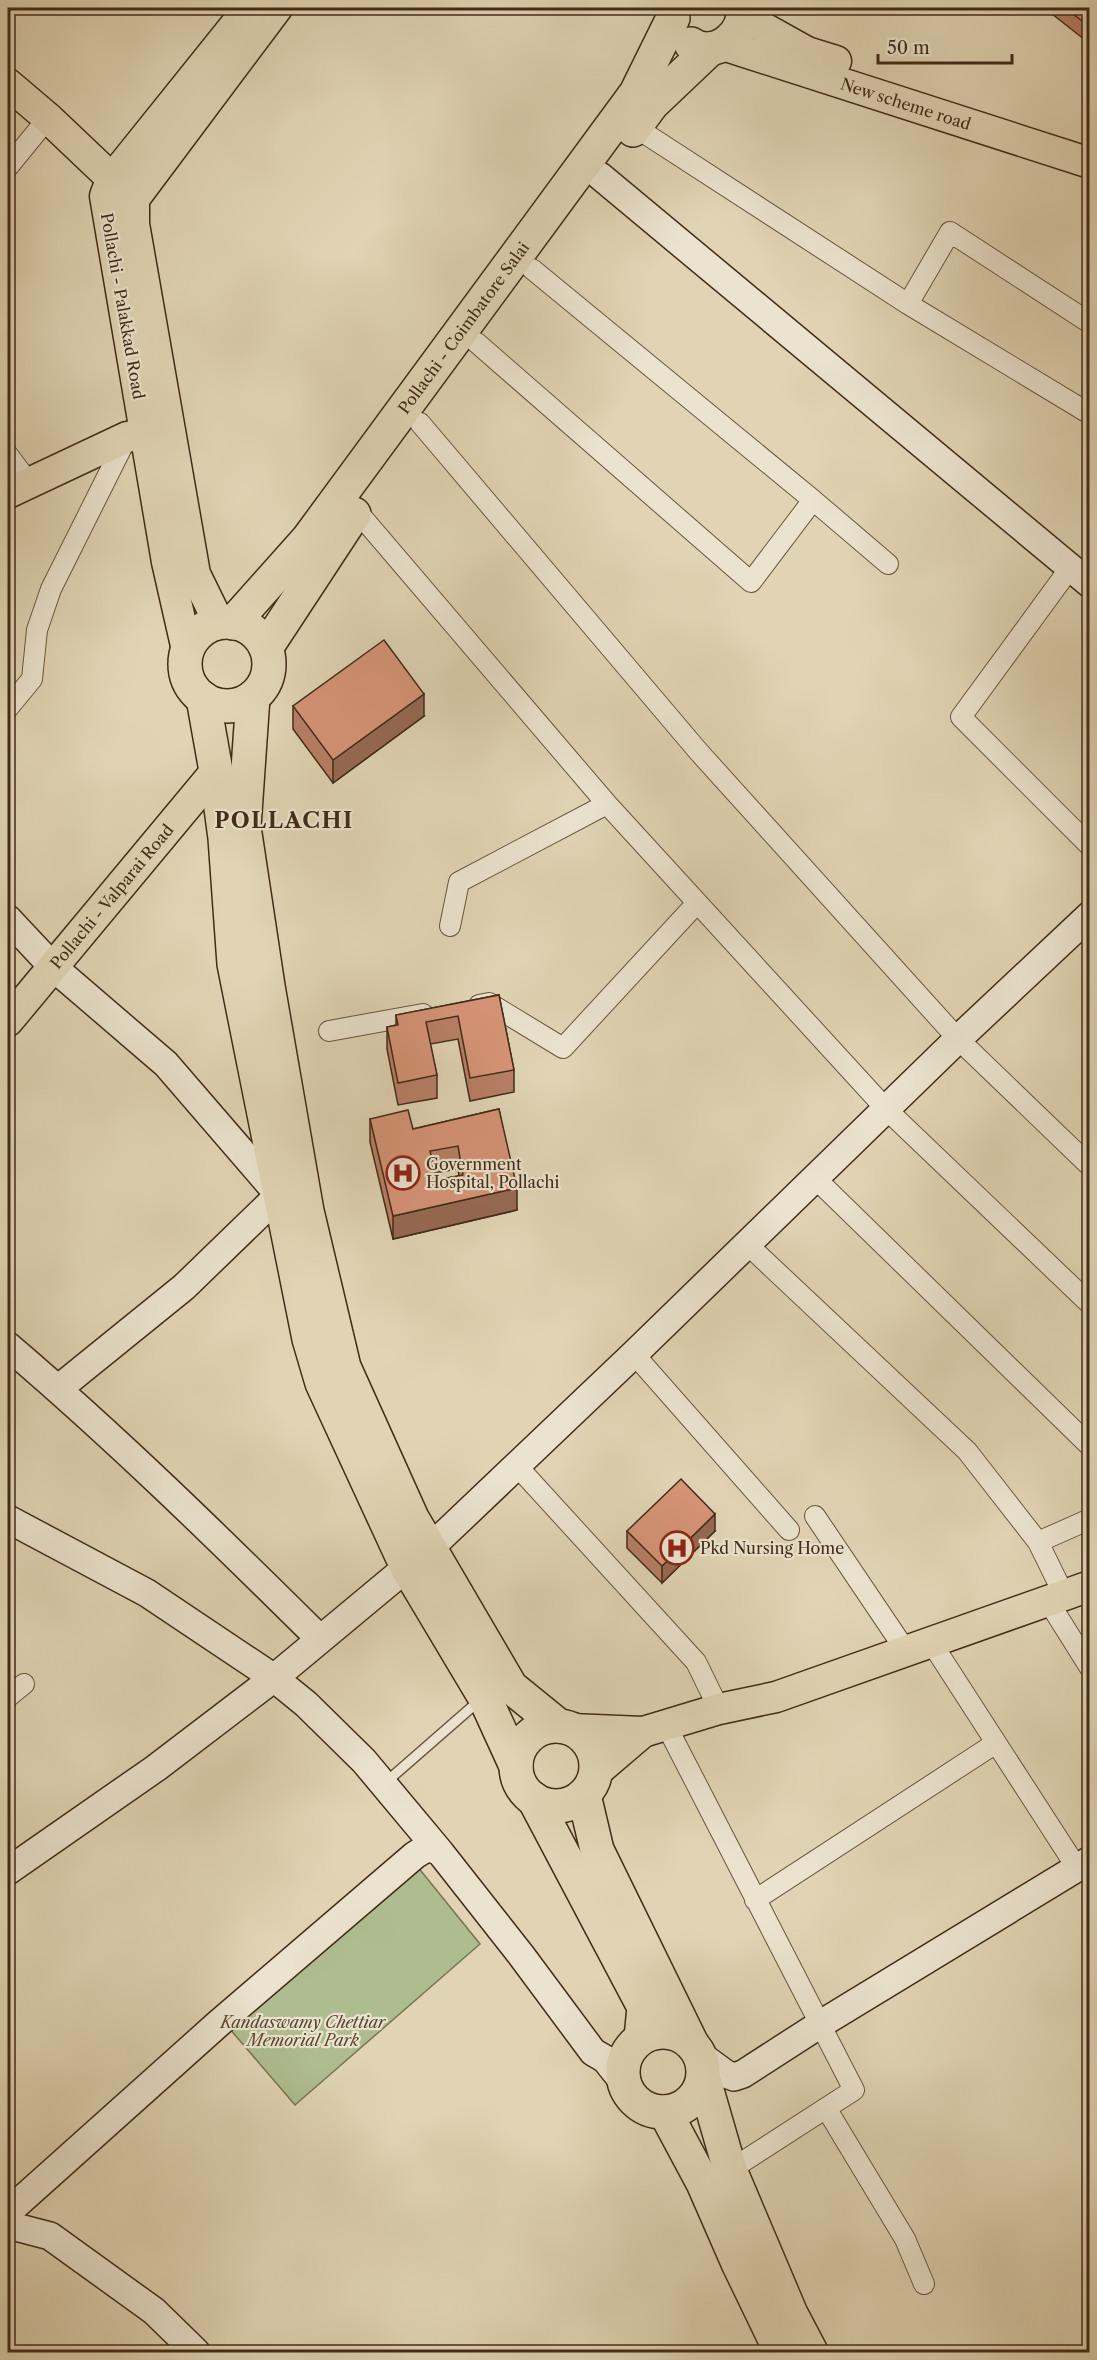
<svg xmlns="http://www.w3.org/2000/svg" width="1097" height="2360" font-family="'Libre Caslon Text',serif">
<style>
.green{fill:#aebd90;stroke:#787454;stroke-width:1.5}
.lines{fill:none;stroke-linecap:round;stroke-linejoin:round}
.lane-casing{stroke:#6a553f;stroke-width:12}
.street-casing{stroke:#6a553f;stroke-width:22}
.secondary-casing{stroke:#422b18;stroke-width:30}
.primary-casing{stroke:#422b18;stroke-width:33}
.highway-casing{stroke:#422b18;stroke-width:36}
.lane{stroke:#ebe3ce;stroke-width:9}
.street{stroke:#ebe3ce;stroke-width:20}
.secondary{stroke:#ebe3ce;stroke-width:27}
.primary{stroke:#e0d4b4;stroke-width:30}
.highway{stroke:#e0d4b4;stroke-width:33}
.wall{fill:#b87f66;stroke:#422b18;stroke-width:1.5;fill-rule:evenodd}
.shaded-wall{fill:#966853;stroke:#422b18;stroke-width:1.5}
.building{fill:#d69477;stroke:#422b18;stroke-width:1.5;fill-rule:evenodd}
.labels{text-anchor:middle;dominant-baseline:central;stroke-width:4.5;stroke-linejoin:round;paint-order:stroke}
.street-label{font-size:16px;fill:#422b18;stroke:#ebe3ce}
.poi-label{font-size:16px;fill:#422b18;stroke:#ebe3ce;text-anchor:start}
.park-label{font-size:16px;font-style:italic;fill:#584830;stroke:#ebe3ce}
.district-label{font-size:22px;font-weight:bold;letter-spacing:1.5px;fill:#422b18;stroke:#ebe3ce}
</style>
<rect width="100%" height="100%" fill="#e0d4b4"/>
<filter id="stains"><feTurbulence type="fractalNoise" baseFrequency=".00333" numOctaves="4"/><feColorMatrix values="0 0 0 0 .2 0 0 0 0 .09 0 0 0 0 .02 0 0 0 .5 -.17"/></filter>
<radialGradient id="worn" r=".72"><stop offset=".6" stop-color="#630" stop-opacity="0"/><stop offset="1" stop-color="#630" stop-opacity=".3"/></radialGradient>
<!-- green -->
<path class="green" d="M417 1866 480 1944 295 2105 229 2028Z"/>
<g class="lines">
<!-- lane casing -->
<g class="lane-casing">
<path id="lane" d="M385 1783 480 1700"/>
</g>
<!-- street casing -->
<g class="street-casing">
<path id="street" d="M635 127 908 304 1090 414
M8 167 48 118
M908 304 950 232 1090 323
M477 343 751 582 813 500 532 269
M420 423 698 751 958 1039 1090 1166
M8 455 29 483
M813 500 888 564
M356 510 607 804 886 1109 1090 1304
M1070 568 961 717 1090 846
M8 708 32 679 37 630 51 589 127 437
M450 926 459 882 607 804
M479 1005 489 1003 563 1048 697 903
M329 1031 423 1014
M816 1179 1090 1446
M748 1245 967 1451 1038 1542 1064 1595
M634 1354 789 1530
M517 1466 696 1662 719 1709
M815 1516 906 1651
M1038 1542 1090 1519
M1048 1601 1090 1668
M931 1642 1077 1868
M8 1697 24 1684
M666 1725 854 2090 730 2170
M755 1900 996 1743
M826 2108 905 2239 924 2284"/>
</g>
<!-- secondary casing -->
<g class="secondary-casing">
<path id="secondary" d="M600 176 1090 584
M8 919 53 967 166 1064 279 1195 184 1287 58 1389
M8 1346C116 1438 218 1538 319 1638
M8 1519 147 1593 274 1678 306 1704 364 1761 440 1852 521 1955 593 2052 605 2059 625 2084
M8 1871 156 1768 274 1678 429 1549 634 1354 958 1039 1090 915
M700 2055 726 2074 734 2077 743 2074 819 2025 1090 1860
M8 2212 219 2023 415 1855 428 1847 440 1852
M8 2225 50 2236 154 2311 196 2352"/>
</g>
<!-- primary casing -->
<g class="primary-casing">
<g id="primary">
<path d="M744 17 807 52 836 61"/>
<path id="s1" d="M723 45 1090 163"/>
<path d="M8 84 48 118 127 193"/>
<path d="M8 493 127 437 145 434"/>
<path d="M219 623 195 574 134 224V199L277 8"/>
<path d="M187 650 167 562 105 196 111 180 249 8"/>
<path id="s2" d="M8 1021 216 771"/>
<path d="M571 1729 643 1732 719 1709 776 1697 1090 1586"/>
<path d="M595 1773 643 1732"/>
</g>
</g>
<!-- highway casing -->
<g class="highway-casing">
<g id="highway">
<path d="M691 44C715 60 748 33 742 8"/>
<path d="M633 130 652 104 710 49"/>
<circle cx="227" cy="664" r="42"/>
<path id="s3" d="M233 623 308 539 636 93 673 18"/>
<path d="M266 648 354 514"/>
<path d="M253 697 244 827 268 986 307 1211 344 1367 412 1518 511 1687 559 1726"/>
<path d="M203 698 216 771 225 838 234 964 309 1339 322 1383 407 1567 484 1696 516 1766"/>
<circle cx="556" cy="1766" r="40"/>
<path d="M584 1795 597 1850 692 2044"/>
<path d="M534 1799 644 2007 641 2038"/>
<circle cx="663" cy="2072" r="40"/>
<path d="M704 2080 730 2170 791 2314 811 2352"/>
<path d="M665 2112 703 2183 738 2263 781 2352"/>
</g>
</g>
<!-- lane -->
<use href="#lane" class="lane"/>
<!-- street -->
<use href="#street" class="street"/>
<!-- secondary -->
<use href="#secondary" class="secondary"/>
<!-- primary -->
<use href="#primary" class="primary"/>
<!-- highway -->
<use href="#highway" class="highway"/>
</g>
<!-- wall -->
<path class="wall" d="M1052 8H1089V43L1052 14Z
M293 706 424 716 333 783 293 729Z
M499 995 514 1070V1092L470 1101 458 1039 430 1044 437 1075V1098L398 1105 387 1049V1027L396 1025V1015Z
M499 1109 517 1210 393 1239 370 1142V1119L413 1129ZM458 1169 459 1176 436 1180 434 1173Z
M627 1531H715L662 1583 627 1548Z"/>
<!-- shaded-wall -->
<path class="shaded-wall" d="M424 694V716L333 783V760Z
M517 1188V1210L393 1239V1216Z
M715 1514V1531L662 1583V1566Z"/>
<!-- building -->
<path class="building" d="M1065 8H1089V26Z
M384 640 424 694 333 760 293 706Z
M499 995 514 1070 470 1078 458 1016 426 1022 437 1075 398 1083 387 1027 398 1025 396 1015Z
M499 1109 517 1188 393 1216 370 1119 408 1110 413 1129ZM458 1146 463 1175 436 1180 430 1151Z
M681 1479 715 1514 662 1566 627 1531Z"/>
<!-- icons -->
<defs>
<g id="hospital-ring" transform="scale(1.725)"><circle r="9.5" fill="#ebe3ce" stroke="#8f2418" stroke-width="1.5"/><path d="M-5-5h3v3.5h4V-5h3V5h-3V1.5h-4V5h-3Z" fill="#8f2418"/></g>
</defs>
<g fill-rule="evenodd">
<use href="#hospital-ring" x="403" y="1173"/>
<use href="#hospital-ring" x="677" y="1548"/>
</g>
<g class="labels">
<!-- street labels -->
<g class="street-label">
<text stroke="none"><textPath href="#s1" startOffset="192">New scheme road</textPath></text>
<text transform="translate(123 306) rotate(80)">Pollachi - Palakkad Road</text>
<text stroke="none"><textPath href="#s3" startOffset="375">Pollachi - Coimbatore Salai</textPath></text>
<text stroke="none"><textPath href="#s2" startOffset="162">Pollachi - Valparai Road</textPath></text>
</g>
<!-- poi labels -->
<g class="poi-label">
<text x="426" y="1164">Government<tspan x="426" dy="18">Hospital, Pollachi</tspan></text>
<text x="700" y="1548">Pkd Nursing Home</text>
</g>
<!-- park labels -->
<g class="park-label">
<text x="303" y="2022">Kandaswamy Chettiar<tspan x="303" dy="18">Memorial Park</tspan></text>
</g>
<!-- district labels -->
<g class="district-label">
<text x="284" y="820">POLLACHI</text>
</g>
</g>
<!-- margin -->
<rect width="1097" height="2360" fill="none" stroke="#e0d4b4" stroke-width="30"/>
<rect x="9" y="9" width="1079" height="2342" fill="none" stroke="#422b18" stroke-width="3"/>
<rect x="15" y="15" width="1067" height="2330" fill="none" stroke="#422b18" stroke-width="1.5"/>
<!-- scale -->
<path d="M878 54v9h134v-9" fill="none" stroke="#422b18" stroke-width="3"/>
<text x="887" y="54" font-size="18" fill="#422b18" stroke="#ebe3ce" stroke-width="4.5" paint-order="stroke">50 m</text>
<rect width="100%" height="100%" filter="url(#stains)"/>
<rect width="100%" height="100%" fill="url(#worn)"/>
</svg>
